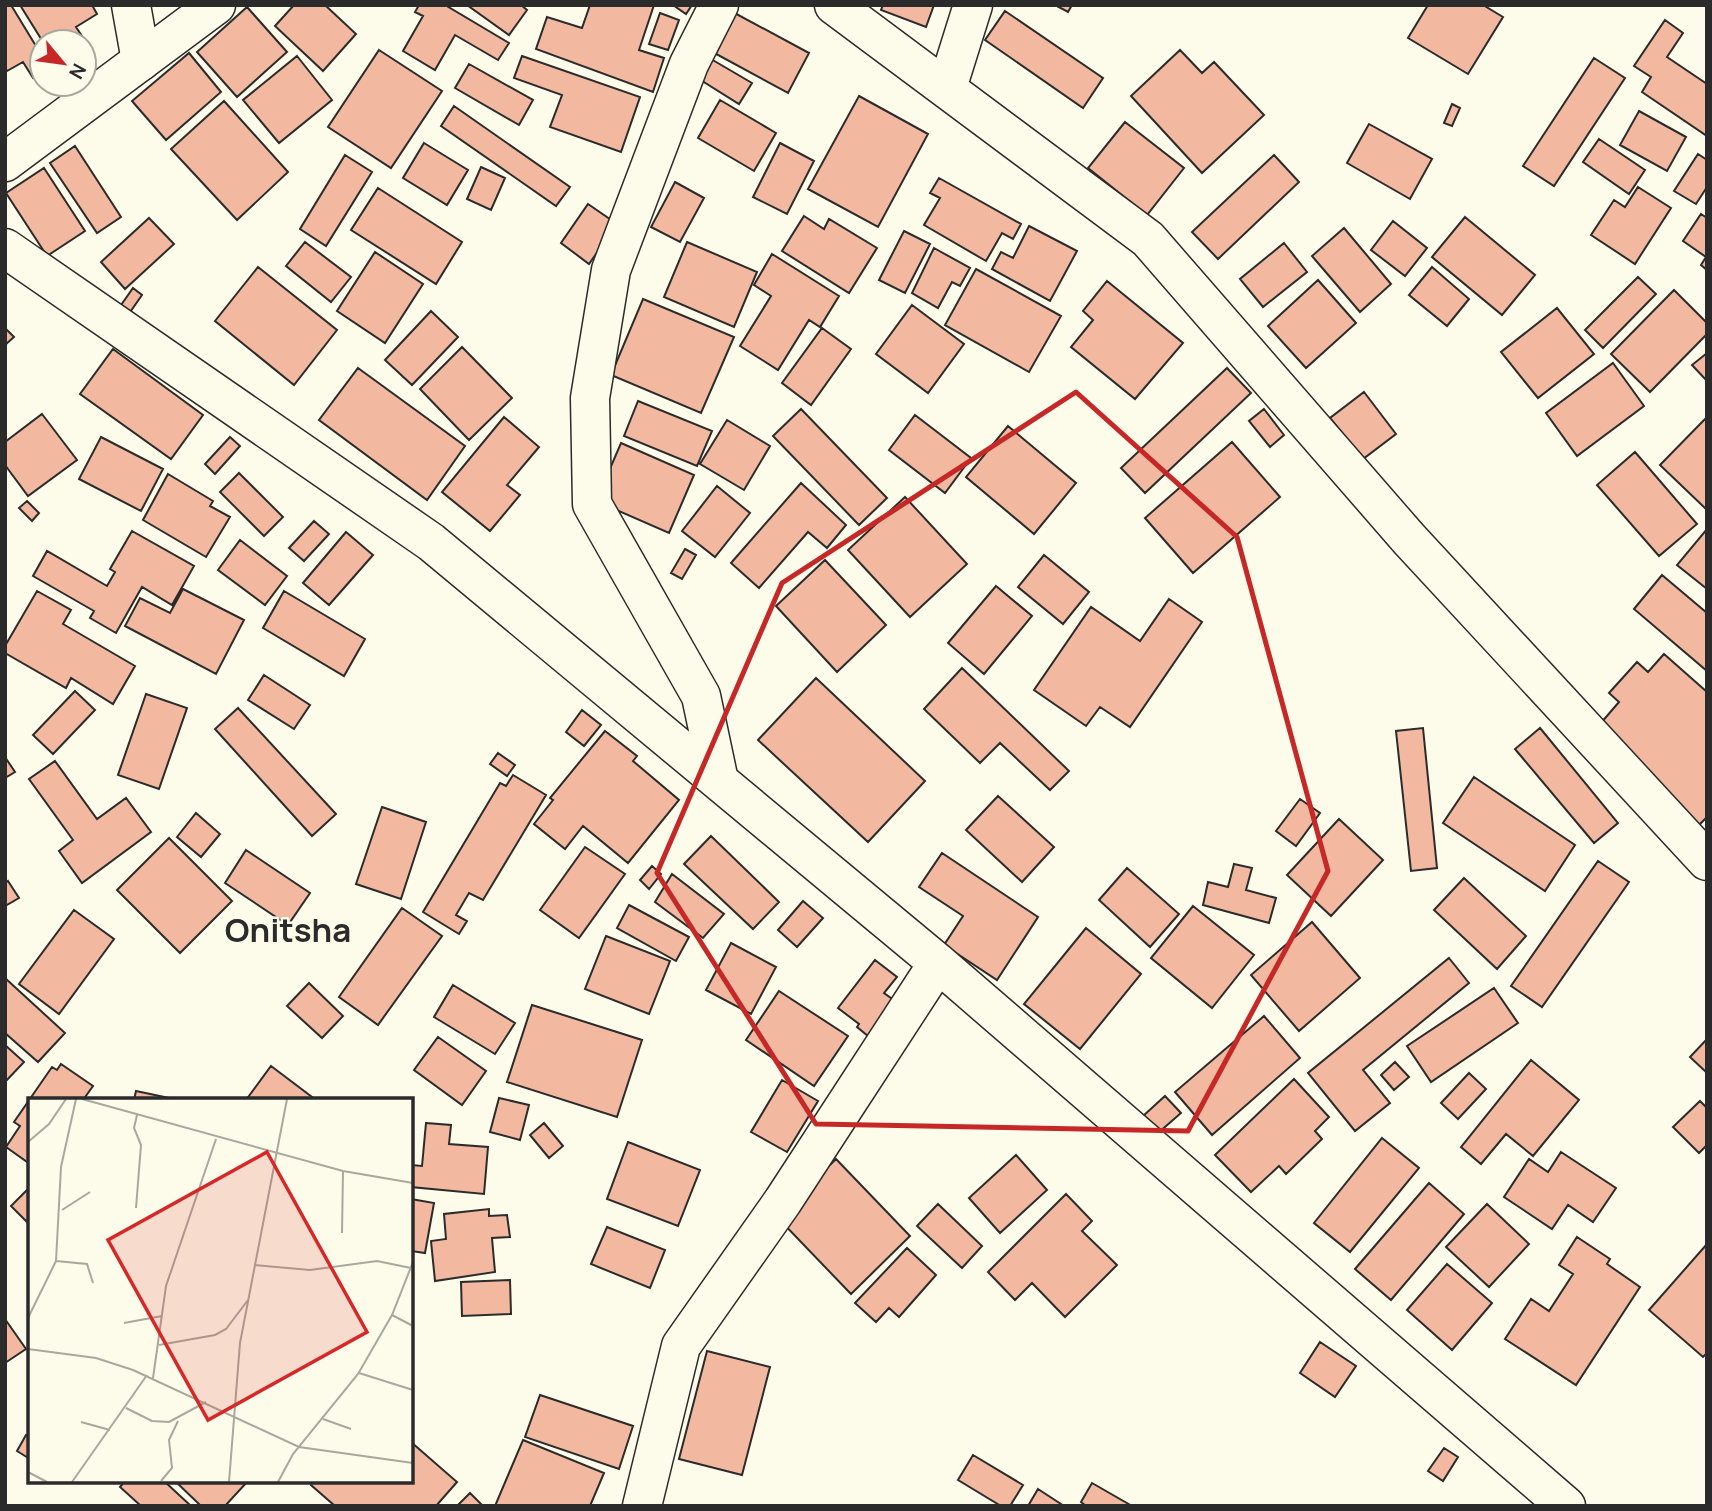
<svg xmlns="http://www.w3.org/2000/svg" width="1712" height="1511" font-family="Manrope,sans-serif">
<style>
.building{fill:#f2b8a0;stroke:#2b2b2b;stroke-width:2}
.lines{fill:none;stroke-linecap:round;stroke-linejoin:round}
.street-casing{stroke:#2b2b2b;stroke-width:41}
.secondary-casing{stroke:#2b2b2b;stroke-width:41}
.street{stroke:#fdfbea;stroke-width:38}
.secondary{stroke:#fdfbea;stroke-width:38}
.marked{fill:none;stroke:#c62828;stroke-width:5;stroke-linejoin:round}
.labels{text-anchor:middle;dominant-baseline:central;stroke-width:5;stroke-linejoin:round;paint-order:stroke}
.town-label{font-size:33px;font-weight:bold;fill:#2b2b2b;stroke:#fdfbea}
.inset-road{fill:none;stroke:#a9a89e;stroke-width:2}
.view{fill:#d62828;fill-opacity:0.15;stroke:#d62828;stroke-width:3.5}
.inset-edge{fill:none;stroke:#2b2b2b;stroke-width:3.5}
</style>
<rect width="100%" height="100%" fill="#fdfbea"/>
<!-- building -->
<path class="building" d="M5 5H11L42 56V73L33 78 23 62 7 71 5 68Z
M20 5H92L97 14 76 27 86 42 84 43 43 42Z
M294 5H325L356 34 323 71 275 26Z
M419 5H445L509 43 498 60 455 35 435 70 403 51 423 16 415 12Z
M467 5H521L527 10 509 35Z
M590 5H654L639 50 664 58 653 92 536 49 547 17 582 28Z
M673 5H692L686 14Z
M883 5H934L926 27 881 10Z
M1055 5H1072L1068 12Z
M1428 5H1483L1503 17 1468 74 1408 38Z
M247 7 287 52 237 97 197 52Z
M729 10 809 53 788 93 707 49Z
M1005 11 1103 78 1083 108 985 40Z
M660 13 679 20 668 50 649 44Z
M1665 20 1683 33 1667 57 1707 84V136L1642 92 1651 77 1634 66Z
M379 50 442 91 391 168 328 127Z
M1180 50 1202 73 1214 62 1264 115 1202 173 1131 96Z
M189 53 221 92 166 140 132 101Z
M297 56 332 100 279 143 243 100Z
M522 56 640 97 621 152 550 127 562 95 514 78Z
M1594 58 1625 78 1554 186 1523 166Z
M711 59 752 83 739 104 699 79Z
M469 64 533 100 519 125 455 88Z
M859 96 928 134 878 227 808 189Z
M720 100 776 133 754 171 698 138Z
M224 101 288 172 237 220 171 149Z
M1452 104 1460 108 1452 126 1444 123Z
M454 106 570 187 556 206 441 126Z
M1639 111 1686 137 1667 171 1620 145Z
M1125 122 1184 168 1147 215 1088 168Z
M1369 124 1432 159 1410 199 1347 163Z
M1599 139 1645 170 1629 194 1583 162Z
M424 143 468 170 447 205 403 178Z
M780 143 814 161 787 214 753 197Z
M75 146 121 217 97 233 50 163Z
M1698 154 1707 160V187L1696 204 1674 191Z
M345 155 372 172 326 246 300 229Z
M1274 155 1299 182 1218 259 1192 232Z
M481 167 505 178 491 210 467 199Z
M44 168 85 231 47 256 6 193Z
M939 178 1021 224 1013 239 1002 233 986 261 924 225 940 198 930 193Z
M675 182 704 198 680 242 651 227Z
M1638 187 1671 208 1635 264 1591 235 1614 200 1625 207Z
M378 188 462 242 436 284 351 230Z
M588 204 617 224 589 264 561 243Z
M1701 214 1707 218V270L1701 265 1706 257 1683 241Z
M804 216 824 229 829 219 877 248 849 293 782 251Z
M1465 217 1535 275 1502 315 1432 257Z
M149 218 174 244 125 289 101 262Z
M1393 221 1427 248 1405 276 1371 250Z
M1029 226 1077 251 1050 301 992 269 1001 252 1013 258Z
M1344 228 1391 284 1360 312 1312 256Z
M904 231 930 244 905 293 879 280Z
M305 242 351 277 331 302 286 266Z
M687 242 757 272 734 327 664 297Z
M1284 243 1307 272 1263 307 1240 279Z
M934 248 970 268 960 286 952 282 938 308 912 293Z
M375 252 423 284 385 343 337 311Z
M772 254 839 296 820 327 809 320 778 370 740 346 771 296 754 285Z
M258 267 337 330 294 385 215 321Z
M1432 267 1469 299 1447 326 1409 295Z
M976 269 1061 316 1029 372 945 325Z
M1638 277 1656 294 1603 348 1585 330Z
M1318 280 1356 323 1306 368 1268 326Z
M1107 281 1183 343 1135 399 1071 347 1093 320 1083 311Z
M133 288 142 295 128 315 119 308Z
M1674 290 1707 323V334L1650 392 1611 354Z
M643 299 734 337 701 413 611 375Z
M912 305 964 344 928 393 876 354Z
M1557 308 1594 354 1538 398 1501 352Z
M431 311 458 337 412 385 385 360Z
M5 328 14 337 5 345Z
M822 328 851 349 811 405 782 383Z
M462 347 512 398 469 440 420 389Z
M113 349 203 415 171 459 80 394Z
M1707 353V381L1692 365Z
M1613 363 1644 406 1577 456 1546 413Z
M358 368 465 446 427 500 319 420Z
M1227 368 1251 393 1145 493 1121 468Z
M1364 392 1396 434 1363 459 1330 418Z
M638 401 712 431 697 466 624 436Z
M801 409 887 498 859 525 773 436Z
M1264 409 1284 435 1270 447 1249 421Z
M42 414 77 460 28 496 5 465V442Z
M915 415 971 458 945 493 889 450Z
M504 417 539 447 507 485 520 495 490 531 442 492Z
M1707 417V510L1660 465Z
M727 420 770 446 744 490 700 464Z
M1008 426 1076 483 1034 534 966 477Z
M101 437 163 469 141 511 79 479Z
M230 437 240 446 215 474 205 464Z
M1232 442 1280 497 1193 573 1145 518Z
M621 443 694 475 669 533 596 501Z
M1635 452 1697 524 1659 556 1597 485Z
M239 473 283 517 264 536 220 492Z
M168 474 213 501 210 506 230 517 206 557 143 520Z
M801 483 846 525 827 548 808 532 759 588 731 563Z
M717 486 750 513 715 557 682 531Z
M905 497 967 564 910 617 848 550Z
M27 501 39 513 32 521 19 508Z
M314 521 329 534 304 561 289 548Z
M1707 529V589L1677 565Z
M132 531 194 566 172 605 142 587 116 633 90 618 94 611 33 576 47 551 107 586 115 572 110 569Z
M346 532 373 555 329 605 303 583Z
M240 540 287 576 265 605 218 570Z
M685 549 696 555 682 579 671 573Z
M1044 555 1089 592 1063 624 1018 587Z
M825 560 886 625 837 672 776 606Z
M1662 575 1707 613V671L1634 609Z
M996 586 1032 616 984 674 948 643Z
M183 589 244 620 216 674 125 626 140 598 170 613Z
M37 591 71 610 63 624 135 666 113 704 71 678 66 688 5 653V646Z
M284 591 365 639 344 676 263 628Z
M1169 599 1202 622 1130 727 1100 707 1086 726 1034 690 1091 607 1140 641Z
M1664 654 1707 692V817L1699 825 1594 731 1619 702 1609 693 1637 662 1648 672Z
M962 668 1069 771 1050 790 1000 743 980 763 924 709Z
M264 675 310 705 294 729 248 700Z
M816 678 925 781 868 842 758 740Z
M75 691 95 710 53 754 33 735Z
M146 694 187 708 159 789 118 775Z
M238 708 336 814 312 836 215 729Z
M582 710 601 725 584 746 566 732Z
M1423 728 1437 868 1411 871 1396 731Z
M1540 728 1618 823 1594 843 1515 749Z
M605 731 637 756 633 761 679 800 628 863 583 826 565 849 534 824 553 800 550 798Z
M498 753 515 765 507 776 490 764Z
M5 757 15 772 5 778Z
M55 761 97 819 126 798 151 832 82 883 59 851 73 840 29 779Z
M513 775 546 795 483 900 469 893 456 915 467 921 459 934 423 912 500 783 506 786Z
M1474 777 1575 845 1545 891 1443 823Z
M998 796 1054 847 1022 882 966 830Z
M1300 799 1320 813 1296 846 1276 831Z
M382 807 426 822 401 899 356 884Z
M196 813 220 834 201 857 177 837Z
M1339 819 1383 860 1331 916 1287 875Z
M711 836 779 902 753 929 684 864Z
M169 838 232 901 180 953 117 890Z
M585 847 625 874 579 938 540 910Z
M246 850 310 893 288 925 225 883Z
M942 853 1038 917 997 980 944 945 963 916 919 887Z
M1598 861 1629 882 1542 1007 1511 986Z
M1234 864 1252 868 1246 890 1276 898 1269 923 1203 905 1208 882 1228 887Z
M652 866 661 874 649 889 640 880Z
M1127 868 1179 914 1150 947 1099 900Z
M672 874 724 914 703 938 655 902Z
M1464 878 1526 936 1497 969 1434 910Z
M8 881 19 898 5 906V883Z
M803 901 823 918 797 947 778 930Z
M629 905 689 937 676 961 617 928Z
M1193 906 1254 955 1212 1008 1151 958Z
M402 908 442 936 378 1025 339 997Z
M74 910 114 939 59 1014 19 984Z
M1312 922 1360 978 1299 1031 1251 975Z
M1086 928 1141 974 1080 1049 1024 1004Z
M606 936 670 961 649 1014 585 989Z
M731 943 776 967 751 1014 706 990Z
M1449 958 1469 983 1363 1070 1390 1103 1355 1131 1308 1073Z
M875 960 897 977 884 993 895 1001 868 1036 857 1027 859 1024 838 1008Z
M5 978 65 1033 38 1062 5 1033Z
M309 983 343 1016 322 1038 287 1006Z
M453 985 515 1023 495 1054 434 1017Z
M1494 988 1518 1023 1431 1082 1407 1046Z
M779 991 848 1036 814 1086 746 1040Z
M532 1005 642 1040 617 1117 507 1082Z
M1264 1016 1300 1058 1212 1135 1175 1092Z
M438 1037 486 1071 462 1105 414 1070Z
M1707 1039V1073L1690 1057Z
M5 1045 24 1062 5 1082Z
M1531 1060 1579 1100 1533 1156 1506 1134 1481 1164 1461 1147Z
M1395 1062 1409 1077 1394 1090 1381 1075Z
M61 1064 93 1086 83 1100H30V1164L6 1147 20 1126 14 1122 52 1067 57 1070Z
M61 1064 93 1086 83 1100H30V1164L6 1147 20 1126 14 1122 52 1067 57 1070Z
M271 1066 316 1100H246Z
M1469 1073 1486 1089 1458 1119 1441 1103Z
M1294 1079 1329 1117 1315 1131 1322 1139 1286 1174 1279 1166 1251 1192 1215 1155Z
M782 1080 818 1101 787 1152 751 1132Z
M136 1091 169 1098 168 1100H134Z
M1165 1096 1181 1113 1158 1133 1143 1116Z
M499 1098 529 1105 520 1140 490 1132Z
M1700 1101 1707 1108V1145L1699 1153 1673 1127Z
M426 1123 451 1125 449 1144 488 1147 484 1194 411 1187V1165L422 1166Z
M544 1123 563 1146 549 1158 530 1135Z
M1382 1138 1419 1168 1350 1252 1314 1223Z
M628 1142 700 1170 678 1226 607 1199Z
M1561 1152 1616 1188 1593 1222 1568 1205 1552 1229 1504 1197 1529 1159 1548 1172Z
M1016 1155 1047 1190 1000 1233 969 1198Z
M836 1159 910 1236 851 1294 777 1217Z
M1429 1183 1464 1214 1391 1300 1355 1269Z
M30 1187V1225L11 1206Z
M1066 1194 1092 1221 1082 1231 1117 1265 1065 1317 1032 1283 1015 1300 988 1272Z
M411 1199 434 1203 425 1253 411 1251Z
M938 1204 982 1246 962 1268 917 1226Z
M1487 1204 1529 1244 1489 1287 1446 1247Z
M489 1209V1216L507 1215 510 1237 492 1238 495 1272 435 1281 431 1241 446 1239 444 1214Z
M607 1227 665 1250 650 1288 591 1264Z
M1577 1237 1610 1259 1607 1264 1640 1287 1576 1385 1505 1339 1531 1299 1549 1311 1573 1274 1559 1265Z
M1707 1244V1353L1703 1357 1649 1310Z
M907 1248 936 1275 899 1317 889 1308 876 1322 855 1303Z
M1447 1264 1492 1303 1452 1350 1407 1310Z
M510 1280 511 1314 462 1316 461 1282Z
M5 1319 26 1349 5 1363Z
M1320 1342 1356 1366 1335 1397 1300 1373Z
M707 1351 770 1367 742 1475 679 1459Z
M540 1395 633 1426 619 1469 525 1437Z
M26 1435 30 1437V1459L17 1451Z
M523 1440 604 1473 590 1506H495Z
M411 1442 457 1482 436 1506H335L311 1485 314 1481H411Z
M1444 1448 1458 1457 1443 1481 1428 1471Z
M973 1455 1023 1485 1010 1506H1001L958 1480Z
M125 1481H164L191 1506H141L120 1487Z
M175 1481H248L225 1506H201Z
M1092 1483 1132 1506H1086L1081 1502Z
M1038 1489 1064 1506H1028Z
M470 1493 483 1506H457Z"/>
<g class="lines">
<!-- street casing -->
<g class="street-casing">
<path id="street" d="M131 5 141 61
M834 5 1148 239 1409 539 1707 861
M947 88 973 5
M5 248 431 542 938 963 1566 1506
M719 781 701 696 592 504 590 398 611 270 689 64 719 5
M642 1506 681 1346 783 1201 938 963"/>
</g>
<!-- secondary casing -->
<g class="secondary-casing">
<path id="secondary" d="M5 162 216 5"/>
</g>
<!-- street -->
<use href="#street" class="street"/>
<!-- secondary -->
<use href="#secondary" class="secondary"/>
</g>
<!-- marked area -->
<path class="marked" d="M1076 392 1237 537 1328 871 1188 1131 816 1124 657 873 782 583Z"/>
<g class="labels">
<!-- town labels -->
<g class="town-label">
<text x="288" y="929">Onitsha</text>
</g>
</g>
<!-- overview -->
<g transform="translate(28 1098)">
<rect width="385" height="385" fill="#fdfbea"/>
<path class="inset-road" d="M54 1 315 73 385 85M0 44 21 26 38 1M108 110 113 47 106 30 109 17M34 112 62 94M314 135 315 73M28 163 59 166 65 185M226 167 282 172 349 163 383 170M364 217 385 228M0 220 28 163 33 69 48 1M96 225 134 218M131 247 187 237 198 231 220 202M0 251 68 260 105 272 271 349 385 365M331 275 385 292M125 280 138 188 188 41M98 310 124 323 141 324 178 304M295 321 323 331M53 324 82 332M0 374 19 384M133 383 144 370 141 342 150 323M44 384 119 277M201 384 212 245 259 1M250 384 265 356 330 276 364 217 385 164"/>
<path class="view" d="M239 54 339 234 180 322 80 142Z"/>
<rect width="385" height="385" class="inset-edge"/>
</g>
<!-- border -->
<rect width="1712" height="1511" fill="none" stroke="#2b2b2b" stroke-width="14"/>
<!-- north arrow -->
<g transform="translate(63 63) rotate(119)"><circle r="33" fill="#fdfbea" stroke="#a9a89e" stroke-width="2"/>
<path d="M0-5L12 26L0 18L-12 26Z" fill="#c62828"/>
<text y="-10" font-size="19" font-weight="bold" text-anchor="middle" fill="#2b2b2b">N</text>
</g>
</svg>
